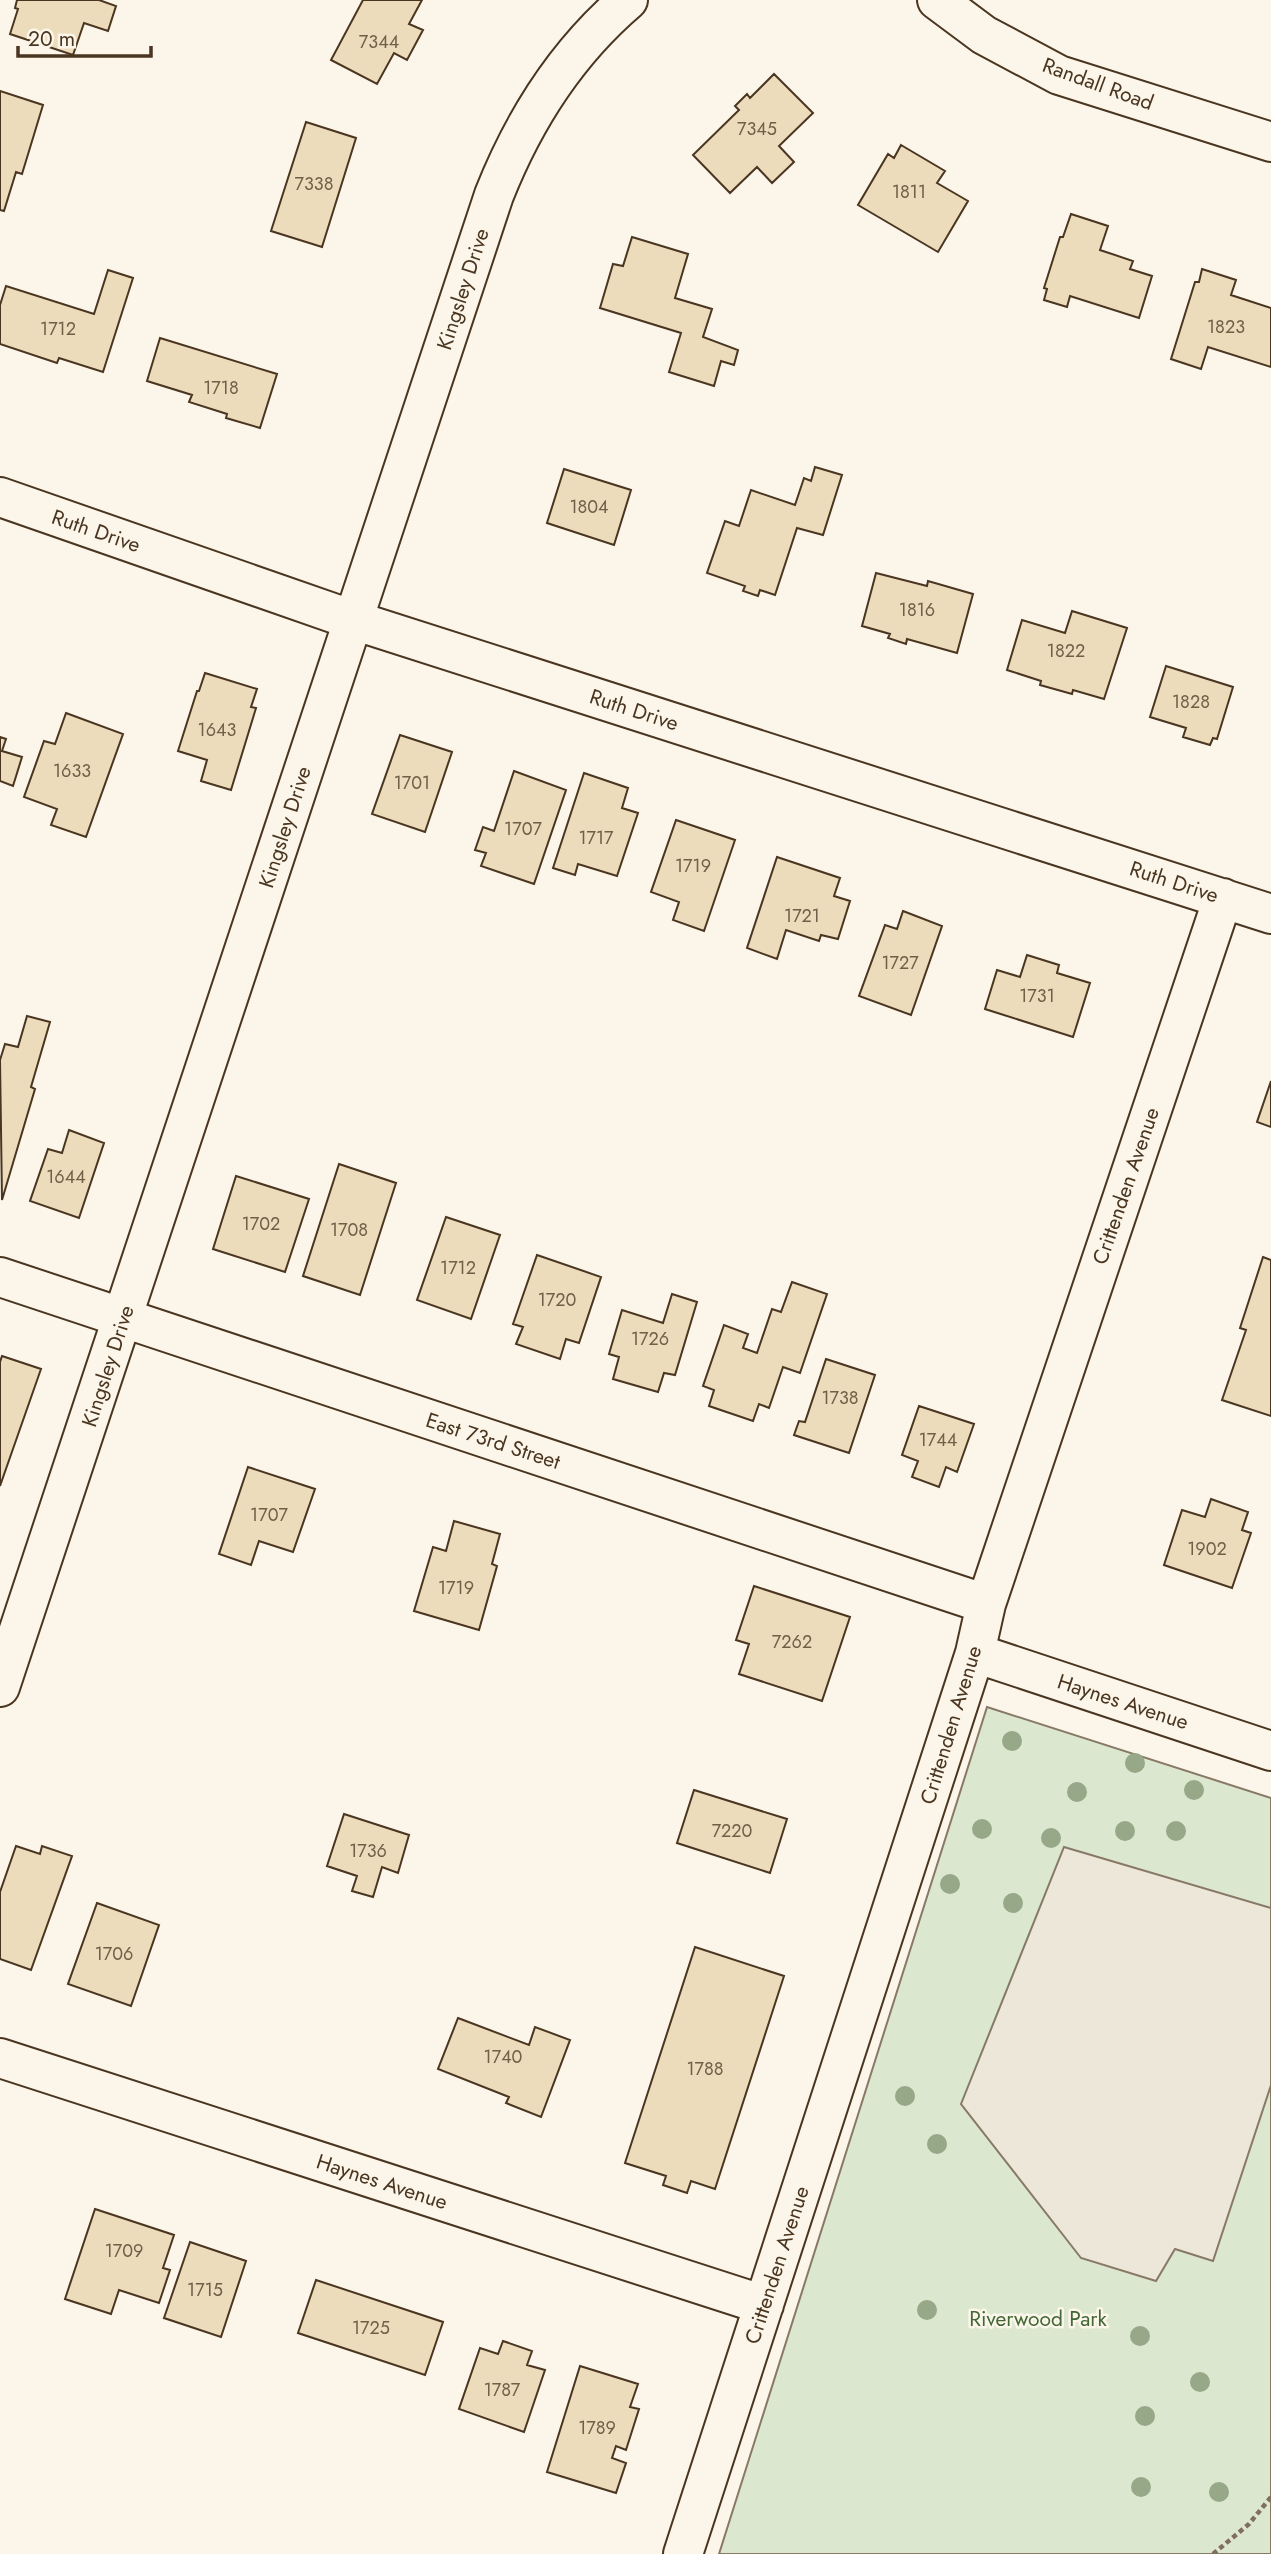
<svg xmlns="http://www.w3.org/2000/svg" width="1271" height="2554" font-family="Jost,sans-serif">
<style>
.green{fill:#dce7d0;stroke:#887966;stroke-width:2}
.parking{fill:#ede7d9;stroke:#887966;stroke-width:2}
.building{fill:#ecdcbc;stroke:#4a3520;stroke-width:2}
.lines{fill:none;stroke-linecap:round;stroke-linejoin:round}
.minor-casing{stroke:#4a3520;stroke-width:42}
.path{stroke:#7f6f5c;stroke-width:4.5;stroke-dasharray:5 3.5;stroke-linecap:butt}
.minor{stroke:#fbf6e9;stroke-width:38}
.tree{fill:#96a887}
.labels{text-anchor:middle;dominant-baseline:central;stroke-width:5;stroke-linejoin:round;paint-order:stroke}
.number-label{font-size:18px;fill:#725f47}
.street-label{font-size:21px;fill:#4a3520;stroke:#fbf6e9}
.park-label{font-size:21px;fill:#436837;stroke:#fbf6e9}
</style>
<rect width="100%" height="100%" fill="#fbf6e9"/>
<!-- green -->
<path class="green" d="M987 1707 1271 1798V2554H719Z"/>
<!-- parking -->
<path class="parking" d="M1064 1847 1271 1908V2085L1213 2261 1175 2249 1156 2281 1081 2258 961 2104Z"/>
<!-- building -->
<path class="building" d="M17 0H99L116 6 108 31 84 23 73 55 10 34 18 9 15 8Z
M363 0H422L409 24 423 30 407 60 394 53 377 84 331 60Z
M774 74 813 113 779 146 794 162 772 183 757 167 730 193 693 155 739 110 735 106 747 94 750 98Z
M0 91 43 105 22 174 16 172 4 211 0 210Z
M306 122 356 138 322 247 271 231Z
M901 145 945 171 937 183 968 201 938 252 858 205 888 154 894 158Z
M1071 214 1108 226 1100 250 1133 261 1130 269 1152 276 1139 318 1070 296 1067 307 1044 300 1047 289 1044 288 1060 237H1063Z
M632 237 688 254 675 298 712 309 703 337 738 350 734 365 721 361 714 386 669 372 681 333 600 308 613 264 623 266Z
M1202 269 1236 280 1231 295 1271 308V367L1208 347 1201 369 1171 359 1195 282H1199Z
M108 270 133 278 103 372 59 358 57 363 0 344V305L6 286 94 314Z
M160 338 277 374 260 428 226 418 227 414 189 402 192 395 147 381Z
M815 467 842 475 823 535 797 528 775 595 760 590 758 596 743 591 745 586 707 573 725 521 739 526 751 490 795 505 804 478 811 481Z
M564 469 631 490 614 545 547 523Z
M876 573 927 586 928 581 973 594 957 653 907 639 906 644 888 638 890 634 862 626Z
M1072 611 1127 628 1104 699 1073 690 1072 694 1040 685 1041 681 1007 670 1022 620 1065 633Z
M1166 666 1233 687 1217 739 1213 738 1210 745 1183 737 1186 728 1150 717Z
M205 673 257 689 251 707 256 708 231 790 201 781 207 760 178 751 197 691H199Z
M66 713 123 734 86 837 51 825 57 809 24 797 44 741 55 744Z
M400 735 452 752 425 832 372 814Z
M0 737 6 739 2 751 22 757 13 786 0 781Z
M514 771 566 790 534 884 481 866 486 853 475 850 483 827 494 831Z
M584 773 628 788 622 808 638 813 617 876 578 864 575 875 553 868Z
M676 820 735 840 704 931 673 920 679 902 651 892Z
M777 857 840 878 834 896 850 901 838 939 821 935 819 941 786 930 777 959 747 948Z
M903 911 942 926 911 1015 859 996 885 925 897 929Z
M1027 955 1059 965 1057 973 1090 983 1073 1037 985 1009 997 970 1020 977Z
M27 1016 50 1022 31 1087 35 1089 2 1200 0 1060 5 1044 18 1047Z
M1271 1081V1127L1257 1122Z
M69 1130 104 1143 79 1218 30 1201 48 1149 62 1153Z
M339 1164 396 1183 360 1295 303 1276Z
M236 1176 309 1199 285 1272 213 1249Z
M446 1217 500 1235 471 1319 417 1300Z
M537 1255 601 1277 579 1343 566 1339 560 1359 516 1344 523 1327 513 1324Z
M1263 1257 1271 1260V1416L1222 1400 1246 1330 1240 1328Z
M792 1282 827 1294 800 1373 783 1367 769 1408 759 1404 753 1421 709 1406 714 1390 703 1386 724 1325 748 1334 743 1348 757 1353 772 1309 781 1312Z
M672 1294 697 1302 675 1375 664 1373 658 1392 613 1379 619 1357 609 1354 622 1310 663 1323Z
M2 1356 41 1369 0 1486V1362Z
M826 1359 875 1375 849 1453 794 1435 799 1421 805 1422Z
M919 1406 974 1424 957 1472 946 1467 939 1487 912 1477 918 1461 902 1455Z
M248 1467 315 1489 293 1552 259 1541 251 1565 219 1554Z
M1211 1499 1248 1512 1242 1530 1251 1533 1232 1588 1164 1565 1182 1510 1205 1517Z
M454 1521 500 1534 492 1564 497 1566 479 1630 414 1611 433 1547 446 1551Z
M754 1586 850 1617 822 1701 739 1674 749 1644 736 1640Z
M694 1790 787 1819 770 1873 677 1843Z
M344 1814 409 1835 398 1873 382 1867 373 1897 352 1891 357 1876 327 1866Z
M16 1846 40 1854 42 1846 72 1856 31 1970 0 1959V1892Z
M97 1903 159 1925 131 2006 68 1984Z
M695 1947 784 1976 715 2189 691 2181 687 2193 663 2185 666 2176 625 2163Z
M458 2018 529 2045 535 2027 570 2040 541 2117 506 2103 509 2097 438 2069Z
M95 2209 174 2235 163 2268 170 2270 159 2303 119 2290 111 2314 65 2299Z
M190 2242 246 2261 221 2337 164 2318Z
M316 2280 443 2322 425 2375 298 2333Z
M503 2341 532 2351 527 2365 545 2370 524 2432 459 2409 480 2348 498 2354Z
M580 2366 638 2384 630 2407 639 2409 626 2450 616 2446 612 2458 626 2463 616 2493 547 2472Z"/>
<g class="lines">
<!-- minor casing -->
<g class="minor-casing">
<path id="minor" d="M937 0 984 35 1059 75 1271 142
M0 497 353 620 1271 914
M0 1277 986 1604
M975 1653 1271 1751
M0 1687 494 195C524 119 566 53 628 0
M0 2058 764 2305
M683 2554 975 1653 986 1604 1223 898"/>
</g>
<!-- path -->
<path class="path" d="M1213 2554 1249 2524 1271 2497"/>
<!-- minor -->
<use href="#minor" class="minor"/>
</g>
<!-- trees -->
<g class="tree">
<circle cx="1012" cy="1741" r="10"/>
<circle cx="1135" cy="1763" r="10"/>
<circle cx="1194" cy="1790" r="10"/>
<circle cx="1077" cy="1792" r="10"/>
<circle cx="982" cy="1829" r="10"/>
<circle cx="1125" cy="1831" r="10"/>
<circle cx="1176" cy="1831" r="10"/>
<circle cx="1051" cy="1838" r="10"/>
<circle cx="950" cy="1884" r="10"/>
<circle cx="1013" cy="1903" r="10"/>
<circle cx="905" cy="2096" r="10"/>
<circle cx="937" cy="2144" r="10"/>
<circle cx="927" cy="2310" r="10"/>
<circle cx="1140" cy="2336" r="10"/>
<circle cx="1200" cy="2382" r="10"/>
<circle cx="1145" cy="2416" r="10"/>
<circle cx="1141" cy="2487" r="10"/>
<circle cx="1219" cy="2492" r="10"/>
</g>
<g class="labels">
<!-- number labels -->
<g class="number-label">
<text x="379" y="42">7344</text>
<text x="757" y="129">7345</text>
<text x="314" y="184">7338</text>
<text x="909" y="192">1811</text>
<text x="1226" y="327">1823</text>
<text x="58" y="329">1712</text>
<text x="221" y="388">1718</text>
<text x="589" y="507">1804</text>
<text x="917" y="610">1816</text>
<text x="1066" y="651">1822</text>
<text x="1191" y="702">1828</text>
<text x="217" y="730">1643</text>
<text x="72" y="771">1633</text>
<text x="412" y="783">1701</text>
<text x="523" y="829">1707</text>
<text x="596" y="838">1717</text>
<text x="693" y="866">1719</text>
<text x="802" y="916">1721</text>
<text x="900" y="963">1727</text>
<text x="1037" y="996">1731</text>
<text x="66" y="1177">1644</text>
<text x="261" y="1224">1702</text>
<text x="349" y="1230">1708</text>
<text x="458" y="1268">1712</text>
<text x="557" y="1300">1720</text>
<text x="650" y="1339">1726</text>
<text x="840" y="1398">1738</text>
<text x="938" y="1440">1744</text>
<text x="269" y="1515">1707</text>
<text x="1207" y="1549">1902</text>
<text x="456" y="1588">1719</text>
<text x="792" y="1642">7262</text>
<text x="732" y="1831">7220</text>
<text x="368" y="1851">1736</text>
<text x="114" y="1954">1706</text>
<text x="503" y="2057">1740</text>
<text x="705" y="2069">1788</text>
<text x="124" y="2251">1709</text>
<text x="205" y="2290">1715</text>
<text x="371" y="2328">1725</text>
<text x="502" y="2390">1787</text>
<text x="597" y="2428">1789</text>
</g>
<!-- street labels -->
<g class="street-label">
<text transform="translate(1098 84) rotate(20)">Randall Road</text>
<text transform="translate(463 289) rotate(-72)">Kingsley Drive</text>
<text transform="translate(96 531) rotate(19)">Ruth Drive</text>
<text transform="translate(634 710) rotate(18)">Ruth Drive</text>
<text transform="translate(285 827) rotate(-72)">Kingsley Drive</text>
<text transform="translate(1174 882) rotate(18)">Ruth Drive</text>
<text transform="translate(1126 1186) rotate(-71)">Crittenden Avenue</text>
<text transform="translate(108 1366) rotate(-72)">Kingsley Drive</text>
<text transform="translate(493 1441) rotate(18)">East 73rd Street</text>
<text transform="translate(1123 1702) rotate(18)">Haynes Avenue</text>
<text transform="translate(951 1725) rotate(-73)">Crittenden Avenue</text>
<text transform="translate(382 2182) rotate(18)">Haynes Avenue</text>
<text transform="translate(777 2265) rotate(-72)">Crittenden Avenue</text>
</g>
<!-- park labels -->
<g class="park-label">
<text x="1038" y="2319">Riverwood Park</text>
</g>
</g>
<!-- scale -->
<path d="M18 46v10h133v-10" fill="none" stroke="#4a3520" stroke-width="3.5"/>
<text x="28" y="46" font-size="21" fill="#4a3520" stroke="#fbf6e9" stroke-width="5" paint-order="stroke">20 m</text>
</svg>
